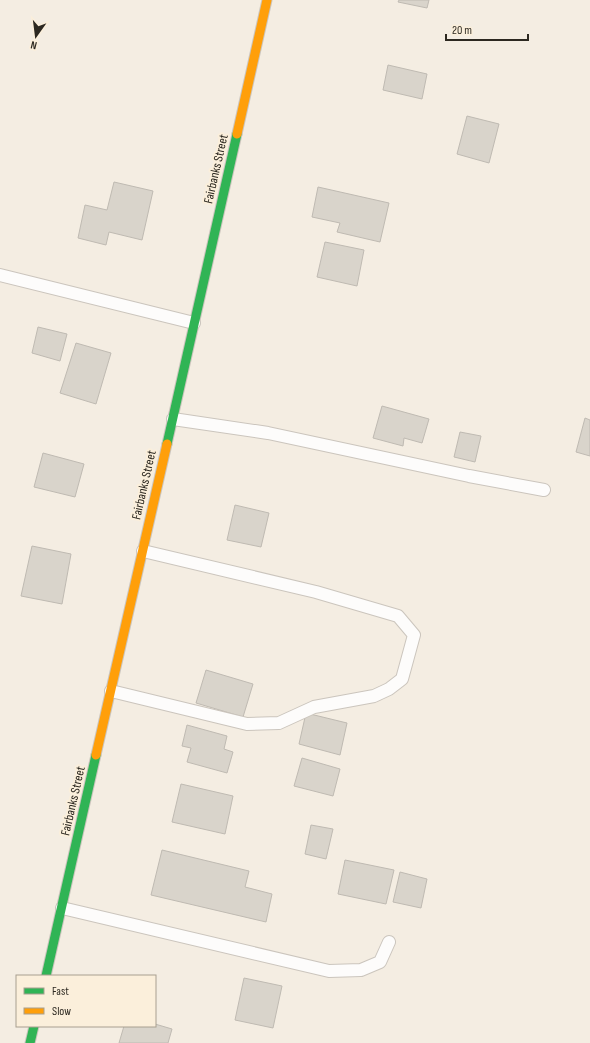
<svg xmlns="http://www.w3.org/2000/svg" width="590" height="1043" font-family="'Sofia Sans Condensed',sans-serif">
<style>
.building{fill:#d9d4cb;stroke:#bfbab2}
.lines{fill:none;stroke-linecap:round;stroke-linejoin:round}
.lane-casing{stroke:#cbc5bd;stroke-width:14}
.fast-casing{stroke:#cbc5bd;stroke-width:11}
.slow-casing{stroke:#cbc5bd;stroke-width:11}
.lane{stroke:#fdfcfb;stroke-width:12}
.fast{stroke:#30b455;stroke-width:9}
.slow{stroke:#ff9f0a;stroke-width:9}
.labels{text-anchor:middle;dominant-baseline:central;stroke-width:4;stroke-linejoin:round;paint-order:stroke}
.street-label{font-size:13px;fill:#2c2820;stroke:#fbefdb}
</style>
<rect width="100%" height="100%" fill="#f4ede2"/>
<!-- building -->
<path class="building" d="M399 0H429L427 8 398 2Z
M388 65 427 74 422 99 383 90Z
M467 116 499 124 489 163 457 154Z
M114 182 153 191 142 240 109 232 106 245 78 238 85 205 107 210Z
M318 187 389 203 380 242 337 232 340 223 312 217Z
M325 242 364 250 357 286 317 277Z
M38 327 67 334 60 361 32 353Z
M76 343 111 353 96 404 60 393Z
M382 406 429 419 422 443 404 438 403 446 373 438Z
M585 418 590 420V456L576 452Z
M460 432 481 436 475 462 454 457Z
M43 453 84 464 75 497 34 487Z
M235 505 269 513 261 547 227 540Z
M32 546 71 554 62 604 21 596Z
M206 670 253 684 243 717 196 703Z
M306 713 347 723 340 755 299 744Z
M187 725 227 736 224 749 233 752 227 773 187 762 191 748 182 746Z
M302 758 340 769 333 796 294 786Z
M181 784 233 796 225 834 172 822Z
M311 825 333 829 326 859 305 854Z
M162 850 249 871 245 887 272 894 266 922 151 895Z
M345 860 394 870 386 904 338 894Z
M400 872 427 879 421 908 393 902Z
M244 978 282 986 273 1028 235 1020Z
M155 1024 172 1029 168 1043H119L124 1026H155Z"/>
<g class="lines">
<!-- lane casing -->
<g class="lane-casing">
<path id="lane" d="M0 275 194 323
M173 419 268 433 469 476 544 490
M111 691 247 724 279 723 314 707 374 696 389 689 402 679 414 635 398 616 316 592 143 551
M62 908 329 971 361 970 380 962 389 942"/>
</g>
<!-- fast casing -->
<g class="fast-casing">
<path id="fast" d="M167 444 237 134
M46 976 96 755
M30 1043 34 1026"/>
</g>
<!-- slow casing -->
<g class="slow-casing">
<path id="slow" d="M237 134 267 0
M96 755 167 444"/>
</g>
<!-- lane -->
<use href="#lane" class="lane"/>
<!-- fast -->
<use href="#fast" class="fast"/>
<!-- slow -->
<use href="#slow" class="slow"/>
</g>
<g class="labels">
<!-- street labels -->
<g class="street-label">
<text transform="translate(216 169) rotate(-77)">Fairbanks Street</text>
<text transform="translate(144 485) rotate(-77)">Fairbanks Street</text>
<text transform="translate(73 801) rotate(-77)">Fairbanks Street</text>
</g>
</g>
<!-- legend -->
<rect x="16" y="975" width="140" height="52" fill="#fbefdb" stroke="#a89f90"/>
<rect x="24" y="988" width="20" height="6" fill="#30b455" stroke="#a89f90"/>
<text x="52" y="995" font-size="12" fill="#2c2820">Fast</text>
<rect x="24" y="1008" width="20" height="6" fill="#ff9f0a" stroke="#a89f90"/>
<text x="52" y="1015" font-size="12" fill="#2c2820">Slow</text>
<!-- north arrow -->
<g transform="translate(36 36) rotate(194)" stroke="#fbefdb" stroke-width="3" paint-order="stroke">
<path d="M0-3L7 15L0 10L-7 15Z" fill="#2c2820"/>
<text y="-6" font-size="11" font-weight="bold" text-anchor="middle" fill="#2c2820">N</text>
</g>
<!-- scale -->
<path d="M446 34v6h82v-6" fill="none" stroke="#2c2820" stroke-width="2"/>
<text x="452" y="34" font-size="12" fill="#2c2820" stroke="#fbefdb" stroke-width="3" paint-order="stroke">20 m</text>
</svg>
